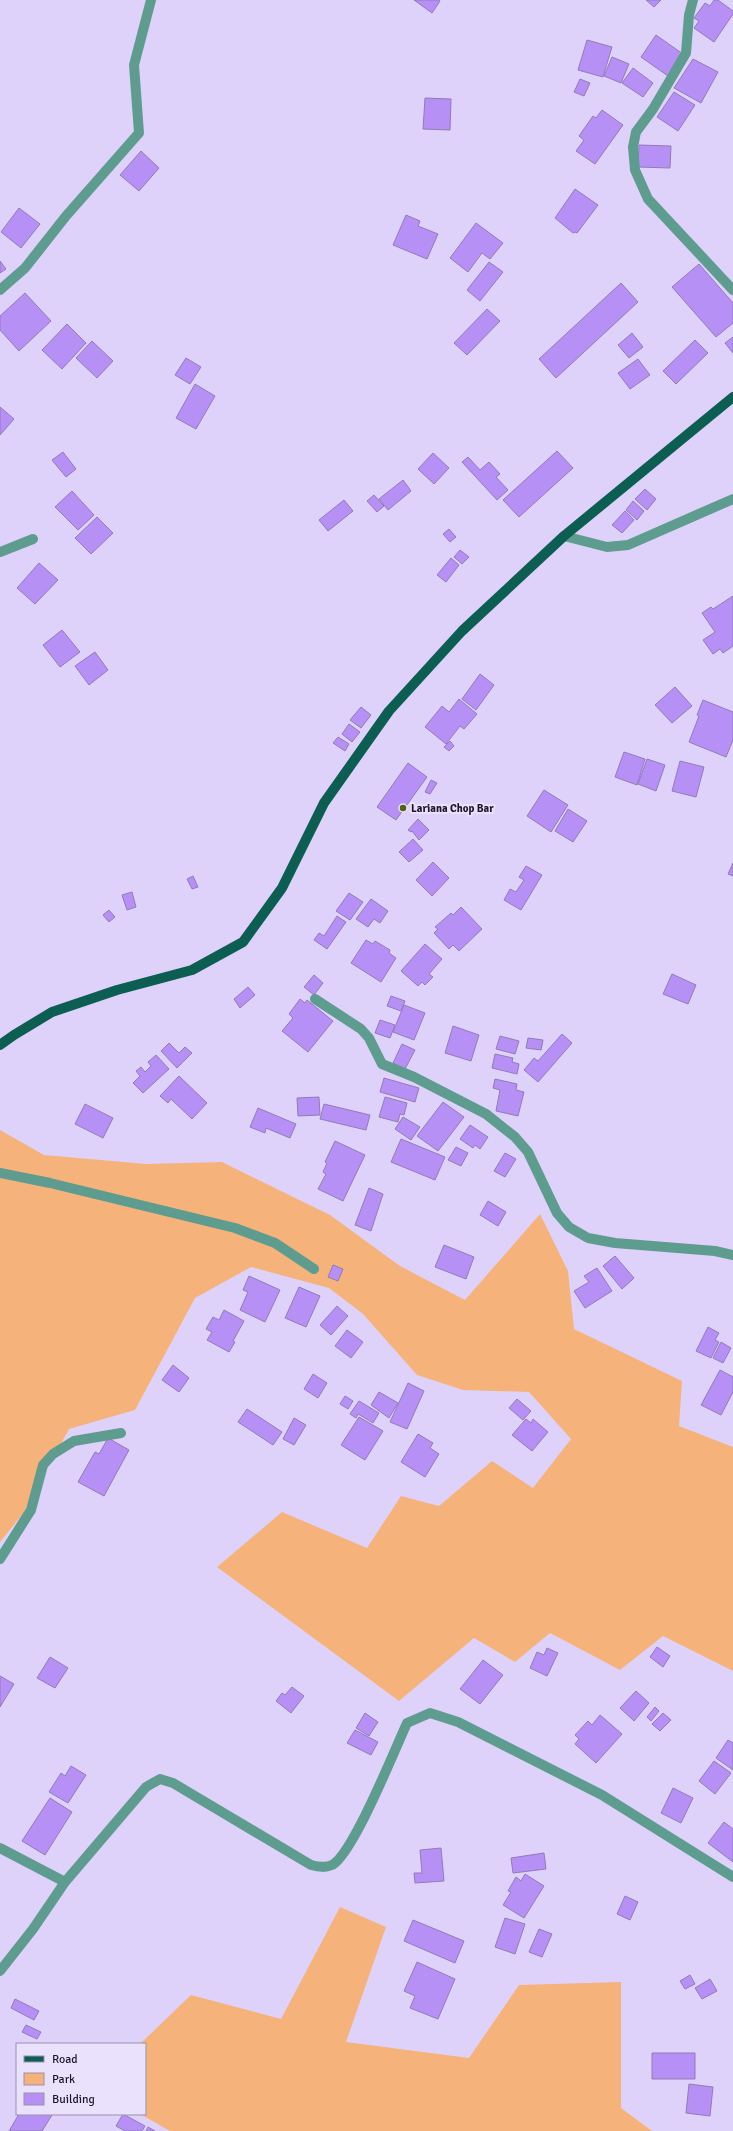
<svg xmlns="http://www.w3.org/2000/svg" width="733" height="2131" font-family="Signika,sans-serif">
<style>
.green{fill:#f5b37b}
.building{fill:#b790f5;stroke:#917bb9}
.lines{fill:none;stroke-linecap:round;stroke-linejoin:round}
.minor{stroke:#5f9c90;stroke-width:10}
.major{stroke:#0c5e52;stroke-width:10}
.poi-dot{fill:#54640a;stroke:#eae2fd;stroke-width:1.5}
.labels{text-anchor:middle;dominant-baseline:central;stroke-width:4;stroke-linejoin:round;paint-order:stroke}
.poi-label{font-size:11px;font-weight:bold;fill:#20172f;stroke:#eae2fd;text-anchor:start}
</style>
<rect width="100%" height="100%" fill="#dfd2fa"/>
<!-- green -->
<path class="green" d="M0 1130 44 1155 146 1164 222 1162 330 1215 400 1266 465 1300 540 1214 568 1271 574 1329 682 1381 679 1426 733 1447V1671L663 1636 620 1670 550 1633 515 1662 474 1638 399 1701 217 1567 282 1512 367 1548 401 1496 439 1506 492 1461 533 1488 571 1439 529 1392 463 1390 417 1375 363 1314 329 1288 251 1267 195 1298 135 1410 69 1429 22 1515 0 1542Z
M340 1907 386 1927 346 2042 469 2058 519 1985 621 1982V2108L652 2131H170L140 2114H145V2044H140L191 1995 281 2019Z"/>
<!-- building -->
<path class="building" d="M414 0H438L440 1 432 13Z
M646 0H661L654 7Z
M714 0H718L733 11V14L714 42 694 28 699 21 694 18 705 3 710 6Z
M656 35 683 54 668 76 641 57Z
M587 40 612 47 603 77 578 70Z
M612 57 629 64 621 83 604 76Z
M693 59 718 72 701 103 674 88Z
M633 68 653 83 643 97 622 83Z
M580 79 590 83 584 96 574 92Z
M674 92 695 105 678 131 657 117Z
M425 98 451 99 450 130 423 129Z
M602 110 623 125 595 164 576 151 584 140 579 136 593 116 596 118Z
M639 145 671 146 670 168 638 167Z
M141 151 159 168 139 191 120 175Z
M575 189 598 205 577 233 575 232 573 233 555 218Z
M19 208 40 224 21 248 1 232Z
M406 215 420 221 418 226 438 234 427 259 393 245Z
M476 223 503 243 490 259 482 253 468 272 450 258Z
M0 261 6 269 0 273Z
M489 262 503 272 480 301 467 290Z
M699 264 733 303V323L716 337 672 287Z
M621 283 638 302 556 378 539 359Z
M25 293 51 321 19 351 0 330V316Z
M487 309 500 321 467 355 454 343Z
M67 324 86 343 62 369 42 350Z
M632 333 643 347 629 358 618 345Z
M733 337V353L725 343Z
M695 340 708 353 676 384 663 371Z
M92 341 113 361 97 378 76 358Z
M186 358 201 367 190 384 175 375Z
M638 359 650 375 630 389 618 373Z
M195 384 215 396 196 429 176 418Z
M0 407 14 419 0 435Z
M557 451 573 468 519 517 503 500Z
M63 452 76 469 66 477 52 460Z
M433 453 449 468 434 484 418 469Z
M468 457 480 470 489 462 500 474 496 477 508 490 497 500 462 462Z
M403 480 411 491 388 510 379 499Z
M645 489 656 499 647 510 635 499Z
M72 491 94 515 78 530 55 507Z
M374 495 384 506 377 512 367 501Z
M344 500 353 511 328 531 319 520Z
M633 501 644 511 637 520 626 510Z
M625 511 634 520 622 533 612 525Z
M97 517 113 533 91 554 75 538Z
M449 529 456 537 450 542 443 534Z
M460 550 469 557 462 564 454 557Z
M451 558 459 565 446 582 437 575Z
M39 563 58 580 35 604 17 588Z
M733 596V646L723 653 720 649 713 654 703 640 715 632 702 613 711 607 713 609Z
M62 630 80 652 60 667 43 645Z
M95 652 108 670 89 685 75 666Z
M480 674 494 685 476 710 462 699Z
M675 687 692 706 672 723 655 705Z
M459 699 477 714 464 729 460 726 446 744 425 727 442 706 449 712Z
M703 700 733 712V740L726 757 689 742 699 716 697 715Z
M361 707 371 715 361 728 350 720Z
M349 724 360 732 352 742 342 734Z
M338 737 349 744 345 751 333 743Z
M450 741 454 746 449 751 444 747Z
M624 752 645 759 637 785 615 777Z
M647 759 665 765 656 791 638 784Z
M680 761 704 767 696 797 672 791Z
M408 763 427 777 396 820 377 807Z
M431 780 437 783 430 794 425 792Z
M544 790 568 805 551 832 527 816Z
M568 809 587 821 573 842 555 831Z
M418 819 429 830 419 840 412 831 411 832 408 830Z
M413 839 423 850 409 862 399 852Z
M433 862 449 878 432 896 416 880Z
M733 863V876L728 874Z
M526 866 542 875 521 910 504 900 510 889 516 892 524 880 519 877Z
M193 876 198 887 192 889 187 879Z
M132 892 136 907 127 910 122 895Z
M349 893 363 902 350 920 336 911Z
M371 899 388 911 380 923 374 919 368 927 356 919Z
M461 907 482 929 459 951 453 945 449 949 434 933 438 929 435 927 451 913 453 915Z
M109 910 115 917 109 922 103 915Z
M337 916 346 922 327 949 314 940 319 933 324 936Z
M366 940 373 944 375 941 390 950 389 953 396 958 381 982 351 963Z
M425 944 442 959 429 974 433 977 425 985 422 982 418 986 401 971Z
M672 974 696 985 688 1004 663 994Z
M314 975 323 983 314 995 304 987Z
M248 987 255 995 240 1008 234 999Z
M391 996 405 1001 401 1011 387 1006Z
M300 999 305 1003 307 1000 333 1021 308 1052 282 1031 293 1018 289 1014Z
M404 1005 425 1013 414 1040 393 1032Z
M380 1020 395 1025 390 1038 375 1033Z
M453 1026 479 1035 471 1061 445 1053Z
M562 1034 572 1043 538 1082 524 1070 534 1058 538 1061Z
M500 1036 519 1041 515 1054 496 1049Z
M528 1038 543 1040 541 1050 526 1048Z
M169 1043 179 1053 185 1047 192 1053 177 1068 161 1051Z
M402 1044 415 1050 405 1069 393 1063Z
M495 1054 513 1058 512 1062 519 1064 517 1074 492 1068Z
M156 1055 169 1069 143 1093 133 1083 140 1076 136 1071 141 1067 145 1072 151 1066 148 1062Z
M179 1076 207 1103 192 1119 171 1099 168 1103 160 1096Z
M384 1078 419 1088 415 1102 380 1092Z
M495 1079 517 1084 516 1090 524 1092 518 1116 496 1111 500 1090 493 1088Z
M319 1097 320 1115 298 1116 297 1098Z
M385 1097 407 1103 404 1115 400 1114 398 1122 379 1117Z
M443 1102 464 1117 438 1151 417 1136Z
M85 1104 113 1118 103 1138 75 1124Z
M324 1104 370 1115 366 1130 320 1119Z
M258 1108 296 1124 290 1138 266 1128 265 1133 250 1127Z
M403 1117 420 1127 411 1140 395 1129Z
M470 1125 488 1137 480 1149 475 1145 473 1148 460 1139Z
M401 1139 445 1157 435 1180 391 1162Z
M335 1141 365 1155 343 1201 318 1189 326 1174 323 1172 327 1163 325 1162Z
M456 1147 468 1153 461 1166 448 1160Z
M505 1153 516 1159 505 1177 494 1171Z
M369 1188 383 1194 371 1231 355 1225Z
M488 1201 506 1212 498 1226 480 1215Z
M444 1245 474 1257 466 1279 435 1267Z
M615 1256 634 1278 622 1289 603 1266Z
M333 1265 343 1269 338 1281 328 1277Z
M597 1268 612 1291 585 1308 574 1291 589 1282 584 1276Z
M249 1276 280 1290 265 1322 240 1310 248 1292 243 1290Z
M299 1287 320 1296 306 1327 285 1318Z
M337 1306 348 1316 331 1335 320 1325Z
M224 1310 244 1321 233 1341 235 1342 229 1352 207 1340 212 1332 206 1329 213 1317 219 1320Z
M708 1327 719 1333 715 1340 719 1342 711 1358 696 1351Z
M347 1330 363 1342 351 1358 335 1346Z
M721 1342 731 1348 723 1363 713 1358Z
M173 1365 189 1378 179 1392 162 1380Z
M720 1370 733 1377V1392L721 1415 701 1405Z
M313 1374 327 1383 318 1398 304 1389Z
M408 1383 424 1391 407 1429 390 1422Z
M379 1392 398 1403 389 1418 371 1405Z
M345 1396 353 1401 348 1409 340 1404Z
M517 1399 531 1411 523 1420 509 1408Z
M359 1401 379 1413 373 1423 358 1414 356 1418 350 1414Z
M247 1409 282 1432 273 1445 238 1422Z
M359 1417 383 1431 365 1460 341 1445Z
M294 1418 306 1425 294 1445 283 1439Z
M526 1419 531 1423 533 1419 548 1432 532 1451 512 1435Z
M418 1434 433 1443 430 1448 439 1454 425 1477 401 1462Z
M108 1438 129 1450 104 1496 78 1482 95 1452 99 1454Z
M657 1647 670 1656 663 1667 650 1657Z
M547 1648 558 1653 547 1676 530 1668 537 1652 544 1655Z
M50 1657 68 1668 55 1688 37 1678Z
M483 1660 503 1675 480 1704 460 1689Z
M0 1676 14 1684 0 1707Z
M292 1687 304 1696 291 1713 276 1701 282 1693 285 1695Z
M636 1691 649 1703 634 1721 620 1708Z
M655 1707 659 1711 651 1721 647 1717Z
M365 1713 378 1722 369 1736 356 1728Z
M663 1713 671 1720 660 1731 652 1724Z
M600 1715 622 1734 596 1763 575 1744 579 1739 575 1735 588 1721 592 1725Z
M355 1730 378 1742 371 1755 347 1743Z
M728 1740 733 1743V1770L716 1758Z
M714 1761 731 1773 715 1794 699 1781Z
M71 1766 86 1775 68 1803 49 1792 61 1773 65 1776Z
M673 1788 693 1798 681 1823 661 1813Z
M50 1798 72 1812 45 1855 22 1841Z
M724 1822 733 1829V1862L708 1843Z
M441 1848 444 1881 415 1883 414 1873H422L420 1850Z
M544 1853 546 1869 513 1873 511 1858Z
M525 1874 544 1886 524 1918 503 1905 511 1892 508 1891 516 1877 521 1881Z
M625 1896 638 1902 630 1920 617 1914Z
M505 1918 525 1924 515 1954 495 1947Z
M413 1920 464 1941 455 1963 404 1941Z
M539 1929 552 1934 542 1957 529 1952Z
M417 1962 455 1979 438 2019 410 2008 415 1996 404 1991Z
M690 1975 695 1984 685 1989 680 1981Z
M710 1979 717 1991 702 1999 695 1988Z
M15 1999 39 2011 34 2020 11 2008Z
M26 2025 41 2032 37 2039 22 2032Z
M652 2053H695V2079H652Z
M689 2084 713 2087 710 2116 686 2113Z
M19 2114H51L52 2115 42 2131H9Z
M123 2114 145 2126 142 2131H125L116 2126Z
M148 2127 155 2131H146Z"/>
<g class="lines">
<!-- minor -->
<path class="minor" d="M693 0 689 15 686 53 653 109 636 132 633 147 635 170 648 199 733 290
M0 290 25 268 66 216 139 133 134 65 151 0
M564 536 607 547 628 545 733 499
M0 552 33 539
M315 999 361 1029 369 1038 382 1064 414 1077 486 1114 515 1137 528 1152 557 1213 569 1227 588 1238 615 1243 715 1251 733 1255
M0 1173 50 1183 235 1228 275 1243 314 1269
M0 1559 31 1510 43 1465 53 1454 74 1441 121 1433
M0 1848 65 1882
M0 1971 33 1929 65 1882 146 1787 160 1779 173 1783 311 1865C319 1867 325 1868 332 1865 353 1854 395 1749 407 1723L430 1713 458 1722 602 1795 733 1877"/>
<!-- major -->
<path class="major" d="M0 1045 14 1035 52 1012 117 990 192 970 243 942 282 888 324 803 389 711 462 631 564 536 733 397"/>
</g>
<!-- markers -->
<circle class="poi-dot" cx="403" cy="808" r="4"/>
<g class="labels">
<!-- poi labels -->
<g class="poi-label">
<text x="411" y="808">Lariana Chop Bar</text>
</g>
</g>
<!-- legend -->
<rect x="16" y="2043" width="130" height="72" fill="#eae2fd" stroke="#9991ab"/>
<rect x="24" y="2056" width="20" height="6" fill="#0c5e52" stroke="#9991ab"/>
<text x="52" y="2063" font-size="12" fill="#20172f">Road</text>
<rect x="24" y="2073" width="20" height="12" fill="#f5b37b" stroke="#9991ab"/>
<text x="52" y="2083" font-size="12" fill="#20172f">Park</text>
<rect x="24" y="2093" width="20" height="12" fill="#b790f5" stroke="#9991ab"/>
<text x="52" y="2103" font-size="12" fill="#20172f">Building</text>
</svg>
